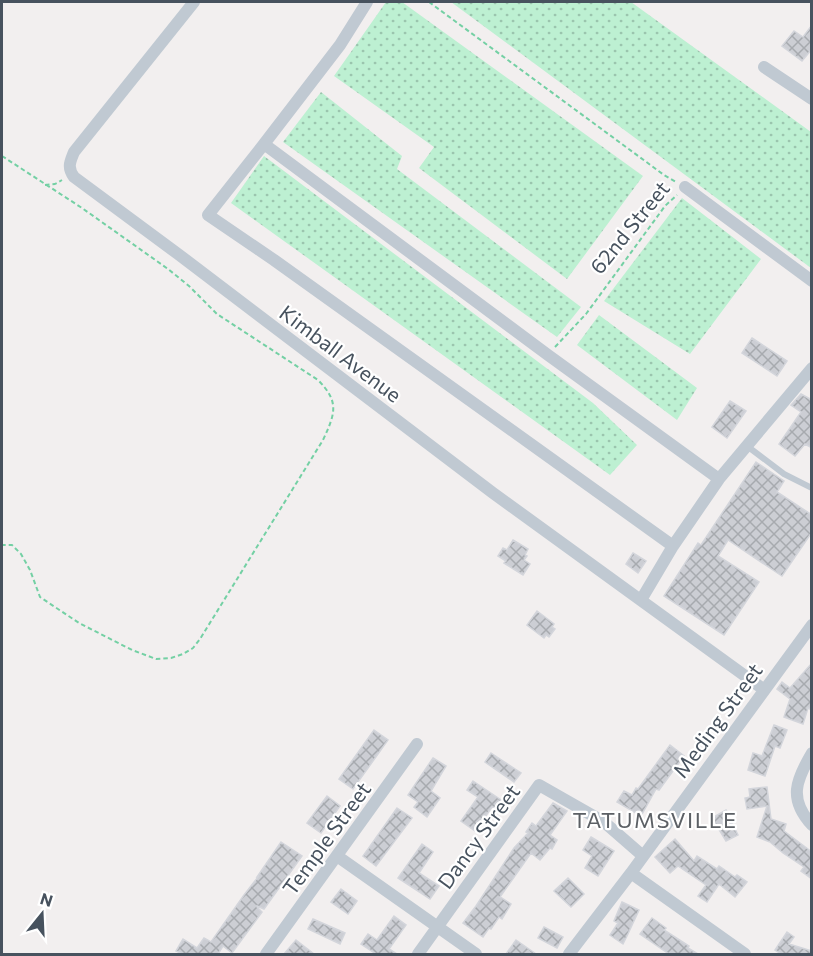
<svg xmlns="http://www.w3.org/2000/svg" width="813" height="956" font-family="Commissioner,sans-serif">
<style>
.grass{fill:url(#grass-dots)}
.building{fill:url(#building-cross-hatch);stroke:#d3d5db;stroke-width:1.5}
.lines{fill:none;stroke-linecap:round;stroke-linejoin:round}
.path{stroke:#74d0a4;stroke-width:2;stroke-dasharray:4.5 3;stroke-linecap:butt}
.service{stroke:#c0c9d2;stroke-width:6}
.minor{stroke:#c0c9d2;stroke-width:12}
.labels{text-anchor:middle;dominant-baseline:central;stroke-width:4.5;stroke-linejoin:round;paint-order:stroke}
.street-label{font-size:21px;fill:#47525e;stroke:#fff}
.neighbourhood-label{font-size:22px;letter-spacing:1.5px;fill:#5c6065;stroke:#fff}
</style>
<defs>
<pattern id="grass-dots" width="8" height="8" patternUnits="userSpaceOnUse" patternTransform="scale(1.5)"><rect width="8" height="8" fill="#bdf0d2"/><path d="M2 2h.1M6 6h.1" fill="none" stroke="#9bc5ae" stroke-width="1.8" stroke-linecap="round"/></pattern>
<pattern id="building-cross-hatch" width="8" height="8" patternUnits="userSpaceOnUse" patternTransform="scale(1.5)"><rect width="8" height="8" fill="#ccced4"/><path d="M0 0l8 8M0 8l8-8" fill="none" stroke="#a7aaaf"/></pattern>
</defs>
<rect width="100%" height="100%" fill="#f2efef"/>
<!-- grass -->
<path class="grass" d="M386 2H402L643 176 567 279 419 168 434 147 334 76Z
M451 2H631L811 132V268Z
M321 92 402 156 397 169 581 307 557 337 283 142Z
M264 156 593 403 637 445 610 475 231 203Z
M682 198 761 259 690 354 604 301Z
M599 315 697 388 677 420 577 345Z"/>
<!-- building -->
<path class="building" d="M812 25V49L802 61 782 46 794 31 803 37Z
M752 338 787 361 777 376 742 353Z
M801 394 812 400V448L805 444 795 456 779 444 801 412 791 405Z
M730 401 746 411 727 438 712 427Z
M756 462 784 481 777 492 812 515V532L782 576 728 540 718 556 759 582 724 635 664 596 698 543 701 545Z
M513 540 528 549 525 555 527 556 524 560 530 564 523 575 504 563 506 561 498 556 503 548 507 550Z
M633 553 646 561 638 573 626 564Z
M537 611 554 624 552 627 555 629 549 637 546 635 544 638 527 625Z
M812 663V710L808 708 803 724 784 717 790 699 777 689 782 682 790 688Z
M774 725 787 730 780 748 775 746 765 776 748 770 753 753 762 756Z
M374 730 388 740 353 789 339 779Z
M670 745 684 756 659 790 656 789 641 816 617 802 624 791 632 795 636 788 638 789Z
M491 753 521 773 514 782 485 762Z
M433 758 446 766 431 791 440 798 427 817 414 807 418 802 408 795Z
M473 781 501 800 495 808 492 807 475 831 461 821 478 797 467 790Z
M767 787 771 819 786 824 784 831 812 852V879L801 871 804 867 783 853 770 842 757 837 767 806 747 809 745 798 750 797 749 789Z
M327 796 340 806 321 833 307 823Z
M553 803 567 811 550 835 557 840 552 849 550 848 540 860 531 853 500 897 511 904 502 919 499 917 491 929 489 928 483 937 463 923 476 906 514 848 528 833 526 832 532 823 536 826Z
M397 808 412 818 376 866 363 856Z
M726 810 733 822 732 823 738 835 726 841 712 818Z
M591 837 614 851 598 876 585 868 592 856 583 850Z
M675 839 694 861 697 856 717 869 719 866 735 877 737 875 747 882 735 897 719 884 707 902 698 896 706 885 678 866 670 873 655 857Z
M281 842 302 856 264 909 257 906V907L262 912 232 953 223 946 218 954H182L176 951 183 939 197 948 204 938 211 942 244 895 258 877H257Z
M422 844 433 852 419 873 439 886 430 899 398 878Z
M568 878 584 894 571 907 554 891Z
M341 889 357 901 348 914 331 902Z
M622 902 639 910 627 936 623 944 610 935 618 923 614 921Z
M394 916 406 925 389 949 397 954H376L361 944 368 934 377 940Z
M652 918 666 928 664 930 689 946 688 948 698 954H669L640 934Z
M313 919 345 933 340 944 308 929Z
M544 927 563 937 557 948 538 938Z
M787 932 794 937 789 944 812 951V954H781L775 950Z
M296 940 314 954H284Z
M516 940 536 954H506Z"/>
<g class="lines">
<!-- path -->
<path class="path" d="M429 2 664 175 676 182
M2 156 82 208 168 269 189 286 217 314 318 380C340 402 335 414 323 440L200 639 193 648 183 654 171 658 156 659 132 650 79 623 40 597 30 570 21 554 12 545H2
M45 185 55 184 62 180
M555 347 586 314 665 206 677 195"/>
<!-- service -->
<path class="service" d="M747 446 784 474 812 488"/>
<!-- minor -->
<path class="minor" d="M194 2 74 152C70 162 67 167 74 177L178 254 493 493 763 689
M367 2 340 45 264 144 548 355 719 479
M764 67 812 99
M264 144 208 215 274 260 673 546
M685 187 812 281
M641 600 673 546 719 479 812 368
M812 753C796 780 788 799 812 825
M337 856 476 954
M631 873 745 954
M266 954 417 744
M418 954 539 785 604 822 643 856
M569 954 631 873 812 625"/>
</g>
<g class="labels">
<!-- street labels -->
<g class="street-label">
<text transform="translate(629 227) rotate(-51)">62nd Street</text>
<text transform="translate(341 353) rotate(37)">Kimball Avenue</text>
<text transform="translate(717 720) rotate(-54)">Meding Street</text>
<text transform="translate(478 836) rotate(-54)">Dancy Street</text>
<text transform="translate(326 838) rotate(-54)">Temple Street</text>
</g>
<!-- neighbourhood labels -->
<g class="neighbourhood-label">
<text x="655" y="819">TATUMSVILLE</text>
</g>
</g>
<!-- border -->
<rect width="813" height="956" fill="none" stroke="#47525e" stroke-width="6"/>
<!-- north arrow -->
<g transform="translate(42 914) rotate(18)" stroke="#ffffff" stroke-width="4.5" paint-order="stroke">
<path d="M0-4.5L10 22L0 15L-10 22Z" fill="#47525e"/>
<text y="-9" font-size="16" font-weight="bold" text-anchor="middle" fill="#47525e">N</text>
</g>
</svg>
